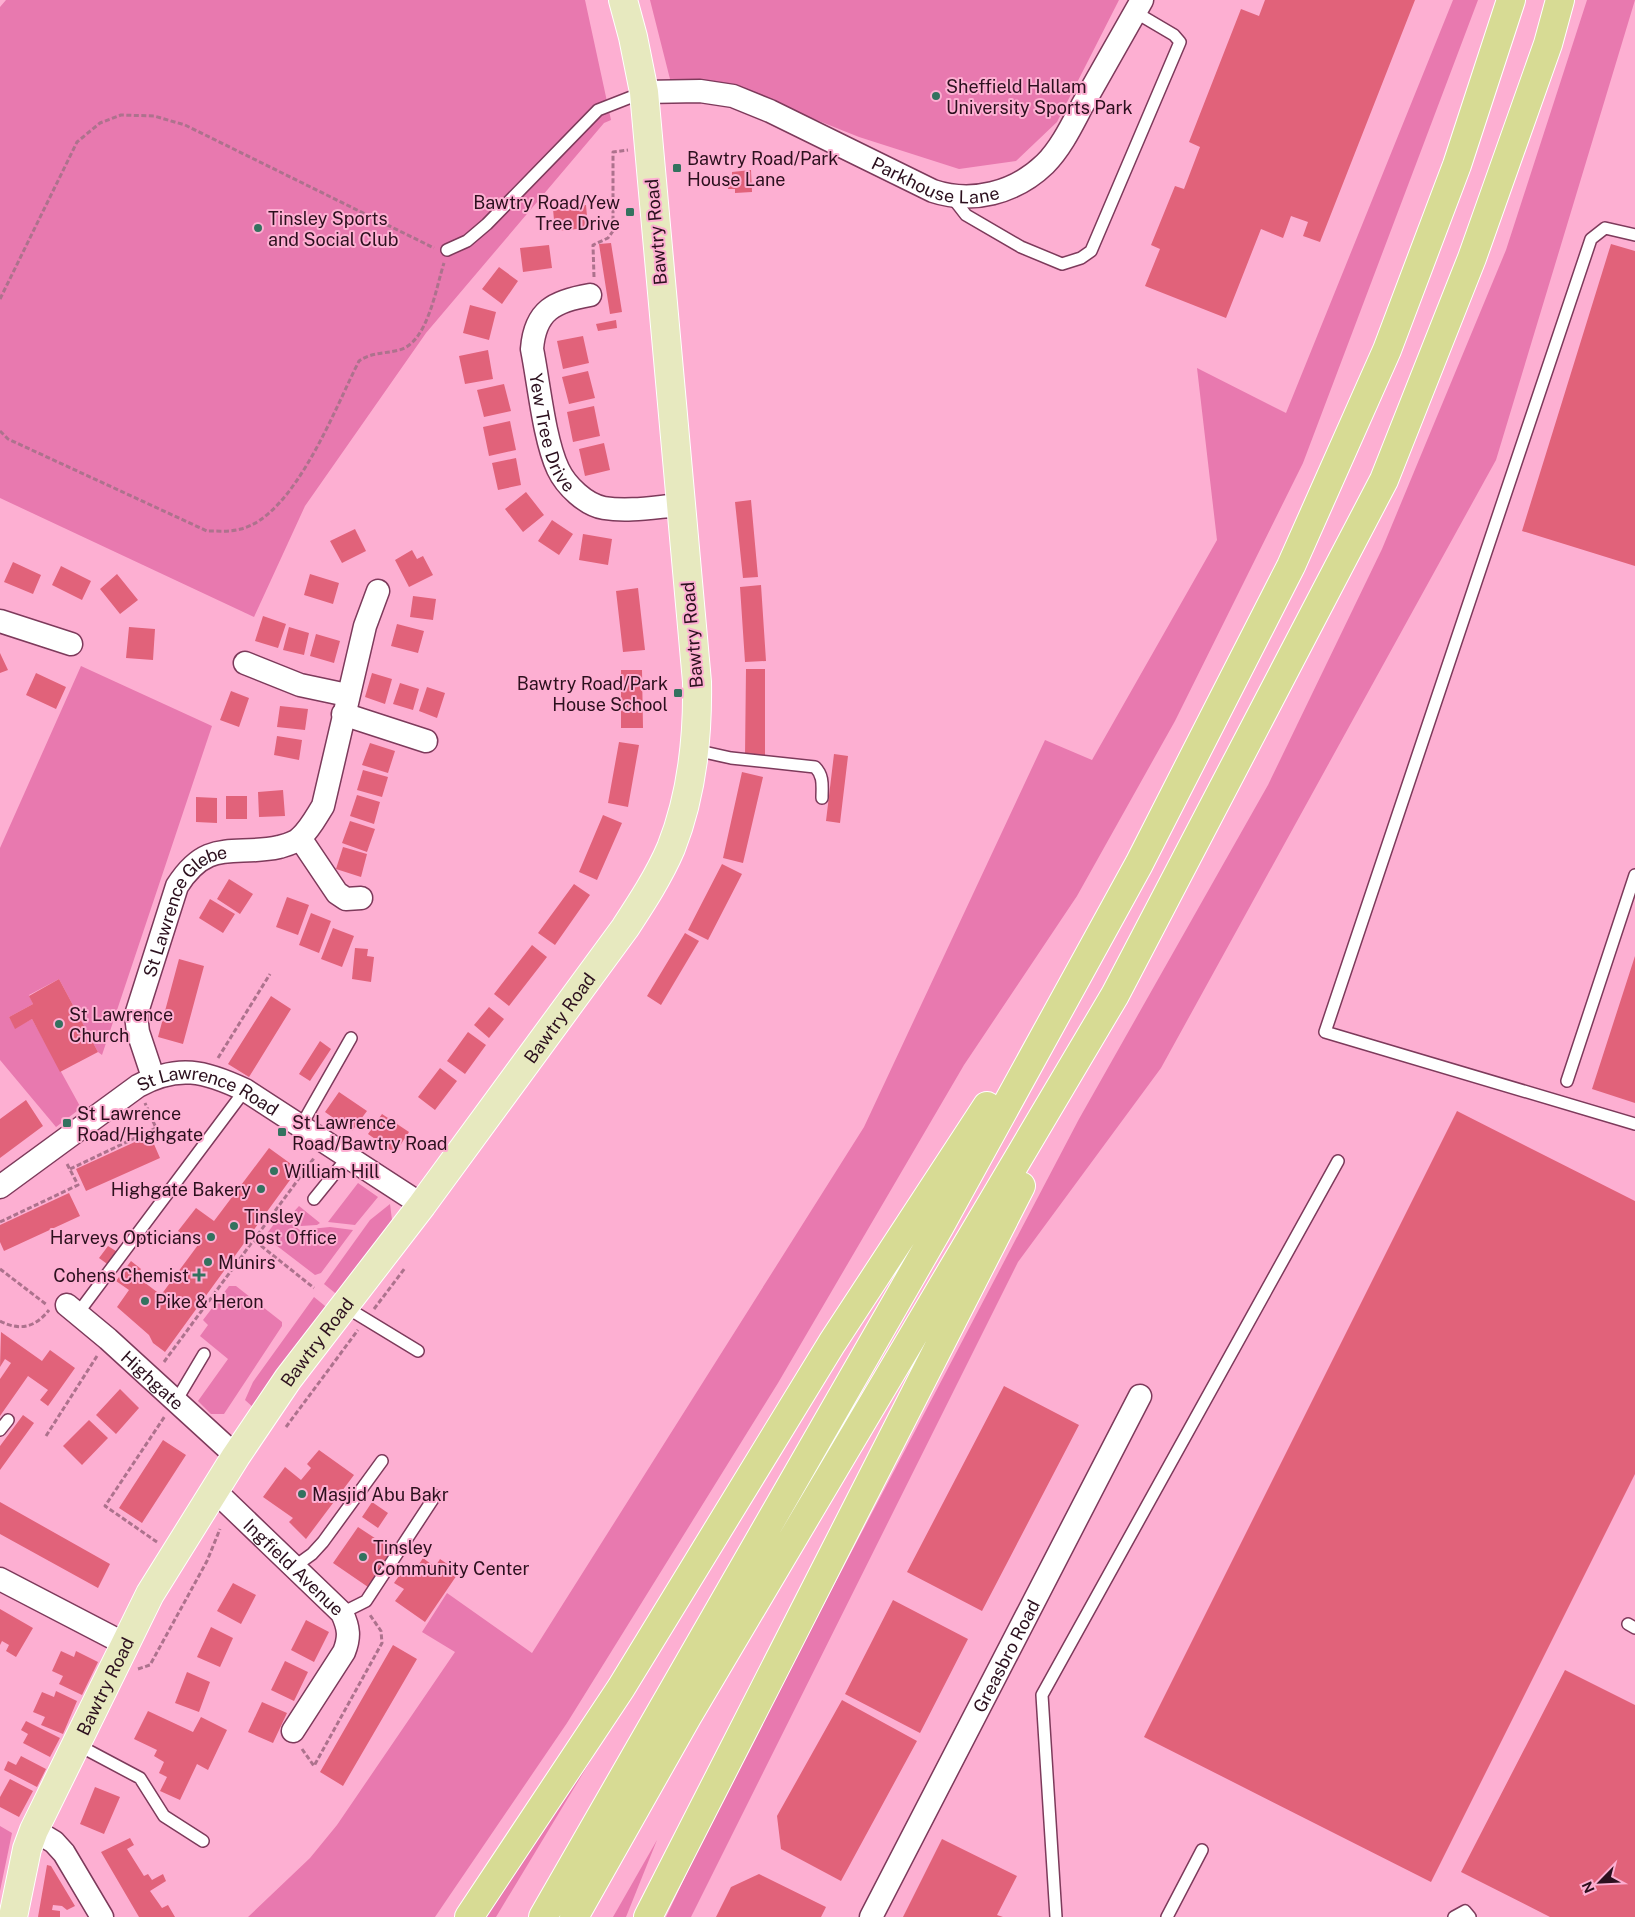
<svg xmlns="http://www.w3.org/2000/svg" width="1635" height="1917" font-family="'Public Sans',sans-serif">
<style>
.green{fill:#e879af}
.building{fill:#e1627a}
.lines{fill:none;stroke-linecap:round;stroke-linejoin:round}
.lane-casing{stroke:#7d3a5b;stroke-width:14}
.street-casing{stroke:#7d3a5b;stroke-width:25}
.primary-casing{stroke:#fff;stroke-width:30}
.highway-casing{stroke:#fff;stroke-width:30}
.path{stroke:#ad728d;stroke-width:3;stroke-dasharray:5 2.5;stroke-linecap:butt}
.lane{stroke:#fff;stroke-width:11}
.street{stroke:#fff;stroke-width:22}
.primary{stroke:#e7e9bf;stroke-width:28}
.highway{stroke:#d7db94;stroke-width:28}
.poi-dot{fill:#33725f;stroke:#fdafd2;stroke-width:2}
.labels{text-anchor:middle;dominant-baseline:central;stroke-width:4;stroke-linejoin:round;paint-order:stroke}
.poi-label{font-size:18px;fill:#2c101e;stroke:#fdafd2;text-anchor:start}
.street-label{font-size:18px;fill:#2c101e;stroke:#fdafd2}
</style>
<rect width="100%" height="100%" fill="#fdafd2"/>
<!-- green -->
<path class="green" d="M6 0H585L611 120 604 123 426 333 305 506 254 617 0 498V7Z
M650 0H1119L1057 122 1016 161 959 169 859 137 729 85 672 87Z
M1453 0H1478L1303 463 1175 721 1077 896 964 1065 778 1383 567 1723 435 1917H248L310 1858 337 1825 455 1652 422 1632 447 1593 532 1653 864 1127 1045 740 1092 760 1217 540 1197 368 1286 413Z
M1587 0H1635L1496 460 1161 1068 1018 1262 691 1917H666L729 1785 1079 1119 1268 785 1382 549 1506 250Z
M81 666 212 726 102 1055 98 1052 59 979 29 995 33 1004 9 1017 15 1028 32 1019 81 1108 56 1127 0 1060V848Z
M358 1183 378 1197 355 1225 328 1222Z
M390 1204 392 1220 391 1228 340 1297 324 1284 370 1220Z
M299 1206 320 1223 317 1225 301 1226 289 1217Z
M280 1216 300 1230 330 1227 353 1230 321 1273 315 1275 268 1239V1232Z
M229 1286H236L282 1322V1326L224 1414H211L198 1401 228 1359 200 1336 208 1325 203 1320Z
M314 1297 330 1310 255 1409 245 1400 253 1382Z
M594 1755 496 1917H483Z
M0 1826 12 1833 0 1891Z
M657 1840 626 1917H613Z"/>
<!-- building -->
<path class="building" d="M1265 0H1415L1320 242 1303 236 1308 222 1291 216 1283 238 1261 229 1226 318 1145 286 1160 249 1151 245 1175 186 1184 189 1200 147 1189 142 1241 9 1259 16Z
M751 170 752 192 735 193V189H728L727 178H732V172Z
M586 205 588 228 555 231 553 209Z
M611 243 622 312 610 314 599 244Z
M1611 244 1635 251V566L1522 531Z
M549 245 552 268 523 272 520 248Z
M499 267 518 281 502 304 482 289Z
M470 305 496 312 489 340 463 333Z
M616 320 617 328 598 331 596 324Z
M583 336 589 363 563 369 557 341Z
M488 350 493 379 465 384 459 356Z
M588 371 595 398 569 404 562 377Z
M504 384 511 411 484 417 477 390Z
M594 406 600 436 573 442 567 412Z
M510 421 516 450 489 456 483 427Z
M604 443 610 470 585 476 579 449Z
M516 458 521 485 498 490 492 463Z
M526 492 544 515 523 532 505 509Z
M751 500 758 577 743 578 735 502Z
M552 520 573 534 559 555 538 541Z
M355 529 366 551 342 563 330 541Z
M583 534 612 539 608 565 579 560Z
M412 550 417 559 423 556 433 575 409 587 395 560Z
M13 562 41 575 33 594 4 582Z
M61 566 91 581 82 600 52 585Z
M117 574 138 600 120 614 100 589Z
M310 574 339 583 333 604 304 595Z
M761 585 766 661 745 662 740 587Z
M638 588 645 650 623 652 616 591Z
M413 596 436 599 433 620 410 617Z
M263 616 286 624 278 648 255 641Z
M397 624 424 631 418 653 391 646Z
M129 627 155 629 153 660 126 658Z
M289 627 309 633 304 655 283 650Z
M316 634 340 641 334 663 310 656Z
M0 653 8 670 0 673Z
M746 669H765V757L745 756Z
M621 670H642L643 728H621Z
M36 673 66 687 56 709 26 695Z
M372 673 392 679 385 704 365 697Z
M400 683 419 689 413 710 393 704Z
M427 687 445 693 437 718 419 711Z
M231 691 249 698 239 727 220 720Z
M280 706 308 709 305 730 277 727Z
M277 736 302 740 299 760 274 755Z
M619 742 639 745 628 807 608 803Z
M370 743 395 751 388 773 362 765Z
M834 754 848 756 840 823 826 821Z
M363 770 388 777 382 797 357 790Z
M742 772 763 777 743 863 723 858Z
M283 790 285 816 259 817 258 792Z
M357 795 380 802 374 824 350 816Z
M226 796H247V819H226Z
M196 797 217 798V823L196 822Z
M603 815 622 823 597 880 579 872Z
M350 821 375 829 367 852 342 843Z
M343 847 367 854 361 877 336 869Z
M722 864 742 874 708 940 688 930Z
M229 879 253 894 240 914 217 899Z
M574 884 590 895 555 945 538 933Z
M287 897 309 905 298 935 276 927Z
M210 899 235 914 223 933 199 918Z
M311 913 331 921 319 953 299 945Z
M333 928 354 936 342 967 321 959Z
M685 933 699 941 661 1005 647 996Z
M532 945 547 957 509 1006 494 994Z
M355 948 368 949 367 956 374 957 371 982 352 979Z
M1635 956V1103L1592 1089Z
M179 959 204 966 183 1044 158 1037Z
M59 979 98 1052 60 1072 32 1019 15 1029 9 1017 33 1004 29 996Z
M271 996 291 1009 249 1077 228 1064Z
M489 1007 504 1019 489 1038 474 1025Z
M468 1032 486 1045 465 1074 447 1061Z
M320 1041 331 1049 310 1081 299 1074Z
M440 1068 457 1081 435 1110 418 1097Z
M339 1092 367 1111 352 1131 325 1112Z
M26 1100 43 1126 0 1158V1119Z
M1457 1111 1635 1201V1474L1431 1882 1144 1737Z
M382 1114 409 1132 395 1153 368 1134Z
M150 1135 160 1158 86 1191 76 1169Z
M269 1148 298 1169 165 1352 153 1343 149 1335 117 1307 129 1290 116 1281 131 1261 141 1269 136 1276 161 1295 198 1245 178 1231 196 1208 214 1221Z
M69 1193 80 1216 4 1251 0 1242V1225Z
M108 1246 119 1253 110 1266 99 1258Z
M1 1332 42 1361 50 1350 75 1368 48 1406 40 1400 48 1390 28 1376 0 1416V1379L11 1363 5 1359 0 1367Z
M1004 1386 1079 1425 982 1611 907 1572Z
M120 1389 139 1408 116 1434 96 1415Z
M23 1415 34 1423 0 1470V1446Z
M89 1420 108 1438 82 1465 63 1446Z
M163 1440 186 1455 142 1523 119 1508Z
M319 1450 354 1475 306 1539 289 1522 293 1518 263 1497 285 1467 301 1480 311 1468 307 1464Z
M0 1502 110 1564 98 1588 0 1534Z
M372 1502 388 1513 378 1528 362 1517Z
M358 1527 393 1550 368 1587 333 1563Z
M423 1558 435 1567 440 1559 459 1572 425 1622 395 1601 404 1589 394 1583 408 1563 416 1569Z
M233 1583 256 1595 241 1624 217 1611Z
M893 1600 968 1639 920 1733 845 1694Z
M0 1609 33 1628 16 1657 6 1651 9 1645 2 1641 0 1645Z
M306 1620 329 1632 314 1662 291 1650Z
M211 1627 233 1638 220 1667 197 1657Z
M393 1645 417 1659 343 1786 320 1772Z
M61 1651 74 1657 76 1651 98 1662 82 1695 59 1684 63 1676 52 1671Z
M285 1661 308 1672 294 1701 271 1690Z
M1565 1670 1635 1705V1917H1550L1461 1872Z
M187 1672 210 1682 199 1712 175 1703Z
M56 1691 77 1701 63 1734 41 1725 45 1717 33 1712 42 1692 54 1697Z
M842 1700 917 1741 841 1881 781 1849 777 1816Z
M262 1702 287 1713 273 1743 248 1732Z
M148 1711 193 1732 201 1717 227 1730 208 1770 197 1764 180 1800 160 1791 167 1777 159 1773 164 1762 154 1756 157 1750 134 1739Z
M26 1721 60 1738 50 1757 23 1743 28 1734 21 1730Z
M21 1756 46 1769 37 1787 4 1770 8 1761 16 1765Z
M10 1779 33 1791 19 1817 0 1807V1797Z
M95 1787 120 1797 104 1834 80 1824Z
M130 1838 134 1845 127 1849 144 1876 148 1874 152 1880 163 1874 166 1881 150 1891 162 1908 168 1905 175 1917H139L101 1852Z
M942 1839 1017 1876 997 1915 1003 1917H903Z
M47 1865 51 1866 75 1906 67 1910 62 1906 53 1905 52 1910 60 1911V1917H38Z
M759 1874 826 1907 821 1917H716L731 1887Z"/>
<g class="lines">
<!-- lane casing -->
<g class="lane-casing">
<path id="lane" d="M952 197 966 215 1021 247 1062 264 1081 258 1091 251 1180 42 1174 35 1135 12
M1635 235 1605 228 1591 239 1325 1032 1635 1124
M447 250 467 241 487 224 598 110 644 92
M695 750 731 758 815 767C824 776 822 786 822 798
M1567 1081 1635 875
M301 1126 351 1038
M314 1199 348 1157
M344 1306 418 1351
M78 1313 245 1090
M176 1401 204 1354
M0 1430 8 1420
M294 1567 312 1554 323 1542 382 1461
M342 1613 366 1601 435 1496
M1628 1624 1635 1628
M76 1744 140 1778 164 1816 203 1841
M1056 1917 1042 1695 1338 1161
M1167 1917 1202 1850
M1454 1917 1465 1911 1470 1917"/>
</g>
<!-- street casing -->
<g class="street-casing">
<g id="street">
<path id="s1" d="M644 92 700 91 733 96 770 111 933 191C972 204 1015 193 1045 164 1061 148 1072 125 1082 106 1102 71 1122 35 1142 0"/>
<path id="s2" d="M590 295C555 301 535 310 532 349 539 384 544 439 558 469 566 486 586 505 604 508 629 512 655 507 680 505"/>
<path d="M0 621 71 644"/>
<path d="M245 663 300 685 347 695"/>
<path d="M343 714 426 741"/>
<path d="M300 838 337 893 346 899 361 898"/>
<path id="s3" d="M153 1077 138 1032 136 1015 177 886C208 837 234 857 279 847 286 845 295 843 300 838 310 829 316 817 323 806L365 626 378 591"/>
<path id="s4" d="M0 1187 138 1086C178 1064 205 1071 245 1090L422 1205"/>
<path id="s5" d="M67 1305 108 1339 236 1456"/>
<path id="s6" d="M214 1490 342 1613C349 1628 350 1637 344 1652L293 1731"/>
<path d="M0 1579 125 1644"/>
<path d="M34 1830 54 1842 64 1853 102 1917"/>
<path id="s7" d="M871 1917 1140 1396"/>
</g>
</g>
<!-- primary casing -->
<g class="primary-casing">
<g id="primary">
<path id="s8" d="M13 1917 27 1849 34 1830 150 1594 236 1456 288 1379 422 1205 625 928C642 902 659 876 671 848 692 795 698 738 697 682L644 92 633 37 623 0"/>
</g>
</g>
<!-- highway casing -->
<g class="highway-casing">
<path id="highway" d="M469 1917 621 1688 832 1343 987 1106
M543 1917 940 1226 1139 864 1291 566 1387 350 1457 165 1511 0
M574 1917 687 1717 1115 995 1384 480 1472 258 1548 44 1560 0
M648 1917 1021 1186"/>
</g>
<!-- path -->
<path class="path" d="M594 277 593 245 608 238 613 231V152L628 150
M0 299 77 142 100 123 121 115 154 116 185 125 434 248
M0 431 8 439 207 531C218 531 230 532 241 529 295 515 335 408 359 361 372 352 384 354 399 350 428 343 436 287 444 263
M218 1058 270 974
M70 1169 156 1128 145 1103
M0 1222 78 1185 66 1162
M255 1241 314 1288
M0 1269 47 1305
M374 1309 405 1268
M0 1321C19 1331 35 1328 49 1310
M164 1362 314 1158
M286 1427 358 1330
M46 1436 97 1356
M157 1542 105 1506 165 1416
M138 1669 150 1665 207 1561 220 1529
M302 1749 314 1766 382 1643 381 1631 370 1615"/>
<!-- lane -->
<use href="#lane" class="lane"/>
<!-- street -->
<use href="#street" class="street"/>
<!-- primary -->
<use href="#primary" class="primary"/>
<!-- highway -->
<use href="#highway" class="highway"/>
</g>
<!-- markers -->
<g class="poi-dot">
<circle cx="936" cy="96" r="5"/>
<rect x="672" y="163" width="10" height="10" rx="2.5"/>
<rect x="625" y="207" width="10" height="10" rx="2.5"/>
<circle cx="258" cy="228" r="5"/>
<rect x="673" y="688" width="10" height="10" rx="2.5"/>
<circle cx="59" cy="1024" r="5"/>
<rect x="62" y="1118" width="10" height="10" rx="2.5"/>
<rect x="277" y="1127" width="10" height="10" rx="2.5"/>
<circle cx="274" cy="1171" r="5"/>
<circle cx="261" cy="1189" r="5"/>
<circle cx="234" cy="1226" r="5"/>
<circle cx="211" cy="1237" r="5"/>
<circle cx="208" cy="1262" r="5"/>
<path d="M196.5 1267.5h5v5h5v5h-5v5h-5v-5h-5v-5h5z"/>
<circle cx="145" cy="1301" r="5"/>
<circle cx="302" cy="1494" r="5"/>
<circle cx="363" cy="1557" r="5"/>
</g>
<g class="labels">
<!-- poi labels -->
<g class="poi-label">
<text x="946" y="86">Sheffield Hallam<tspan x="946" dy="21">University Sports Park</tspan></text>
<text x="687" y="158">Bawtry Road/Park<tspan x="687" dy="21">House Lane</tspan></text>
<text x="620" y="202" text-anchor="end">Bawtry Road/Yew<tspan x="620" dy="21">Tree Drive</tspan></text>
<text x="268" y="218">Tinsley Sports<tspan x="268" dy="21">and Social Club</tspan></text>
<text x="668" y="683" text-anchor="end">Bawtry Road/Park<tspan x="668" dy="21">House School</tspan></text>
<text x="69" y="1014">St Lawrence<tspan x="69" dy="21">Church</tspan></text>
<text x="77" y="1113">St Lawrence<tspan x="77" dy="21">Road/Highgate</tspan></text>
<text x="292" y="1122">St Lawrence<tspan x="292" dy="21">Road/Bawtry Road</tspan></text>
<text x="284" y="1171">William Hill</text>
<text x="251" y="1189" text-anchor="end">Highgate Bakery</text>
<text x="244" y="1216">Tinsley<tspan x="244" dy="21">Post Office</tspan></text>
<text x="201" y="1237" text-anchor="end">Harveys Opticians</text>
<text x="218" y="1262">Munirs</text>
<text x="189" y="1275" text-anchor="end">Cohens Chemist</text>
<text x="155" y="1301">Pike &amp; Heron</text>
<text x="312" y="1494">Masjid Abu Bakr</text>
<text x="373" y="1547">Tinsley<tspan x="373" dy="21">Community Center</tspan></text>
</g>
<!-- street labels -->
<g class="street-label">
<text stroke="none"><textPath href="#s1" startOffset="311">Parkhouse Lane</textPath></text>
<text transform="translate(656 232) rotate(-95)">Bawtry Road</text>
<text stroke="none"><textPath href="#s2" startOffset="174">Yew Tree Drive</textPath></text>
<text transform="translate(692 635) rotate(-95)">Bawtry Road</text>
<text stroke="none"><textPath href="#s3" startOffset="184">St Lawrence Glebe</textPath></text>
<text stroke="none"><textPath href="#s8" startOffset="1060">Bawtry Road</textPath></text>
<text stroke="none"><textPath href="#s4" startOffset="246">St Lawrence Road</textPath></text>
<text stroke="none"><textPath href="#s8" startOffset="655">Bawtry Road</textPath></text>
<text stroke="none"><textPath href="#s5" startOffset="114">Highgate</textPath></text>
<text stroke="none"><textPath href="#s6" startOffset="111">Ingfield Avenue</textPath></text>
<text stroke="none"><textPath href="#s7" startOffset="294">Greasbro Road</textPath></text>
<text stroke="none"><textPath href="#s8" startOffset="250">Bawtry Road</textPath></text>
</g>
</g>
<!-- north arrow -->
<g transform="translate(1600 1882) rotate(246)" stroke="#fdafd2" stroke-width="4" paint-order="stroke">
<path d="M0-4L9 19L0 12L-9 19Z" fill="#2c101e"/>
<text y="-8" font-size="14" font-weight="bold" text-anchor="middle" fill="#2c101e">N</text>
</g>
</svg>
